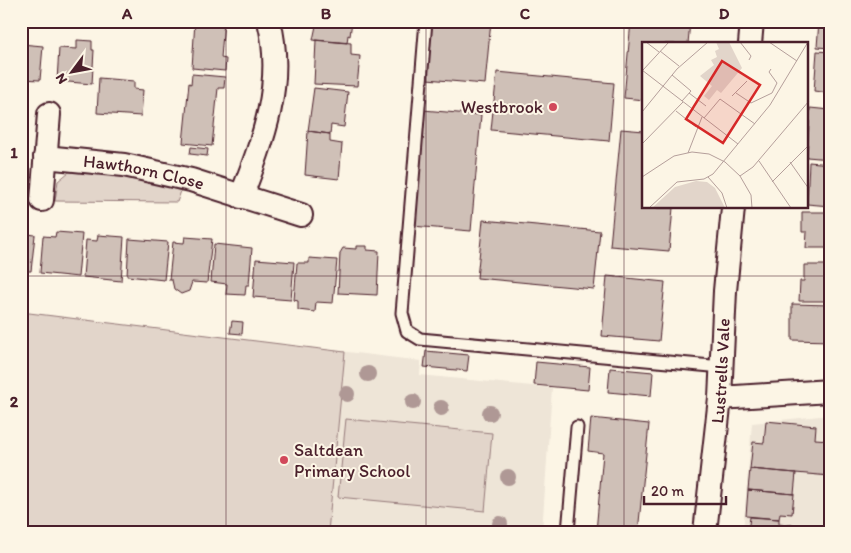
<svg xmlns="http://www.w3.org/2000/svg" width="851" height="553" font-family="Itim,sans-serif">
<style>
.built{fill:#eee5d7}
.green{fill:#e2d5ca;stroke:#967a7a}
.building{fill:#cfc0b7;stroke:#4a1f2b}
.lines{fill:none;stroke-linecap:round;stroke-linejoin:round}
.lane-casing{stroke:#4a1f2b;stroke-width:15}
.street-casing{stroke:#4a1f2b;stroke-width:26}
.lane{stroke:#fcf5e5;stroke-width:11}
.street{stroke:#fcf5e5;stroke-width:22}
.tree{fill:#af9895}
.grid{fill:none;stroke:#4a1f2b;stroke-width:1;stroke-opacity:0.55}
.poi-dot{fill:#d1495b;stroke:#fcf5e5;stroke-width:2}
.labels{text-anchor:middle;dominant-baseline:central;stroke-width:4;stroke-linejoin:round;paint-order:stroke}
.poi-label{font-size:18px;fill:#4a1f2b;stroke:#fcf5e5;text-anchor:end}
.street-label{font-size:18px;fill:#4a1f2b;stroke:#fcf5e5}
.inset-road{fill:none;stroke:#b59f9b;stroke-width:1}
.view{fill:#d62828;fill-opacity:0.15;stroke:#d62828;stroke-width:2.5}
.inset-edge{fill:none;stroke:#4a1f2b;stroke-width:2.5}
.neatline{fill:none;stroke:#4a1f2b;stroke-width:2}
.grid-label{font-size:16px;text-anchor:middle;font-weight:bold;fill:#4a1f2b}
</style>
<rect width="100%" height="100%" fill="#fcf5e5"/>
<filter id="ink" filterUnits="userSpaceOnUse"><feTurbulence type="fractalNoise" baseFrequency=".02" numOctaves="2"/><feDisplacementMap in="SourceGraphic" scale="10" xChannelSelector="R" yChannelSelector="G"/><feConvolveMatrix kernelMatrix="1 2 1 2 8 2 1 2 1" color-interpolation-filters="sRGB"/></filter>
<g filter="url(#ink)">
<!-- built -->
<path class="built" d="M21 312 421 361 420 375 552 388 542 532H21Z
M830 415V532H743L752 423Z"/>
<!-- green -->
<path class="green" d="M80 171 136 178 181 191 177 202 55 201 58 181 69 172Z
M21 312 345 352 328 532H21Z
M346 419 492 433 485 511 338 497Z"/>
<!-- building -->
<path class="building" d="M195 21H224L221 58 226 59 225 71 192 68Z
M317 21H352L350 36 348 35 347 43 313 40Z
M432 21H491L485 84 427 79Z
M631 21H690L688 44H644V100L624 98Z
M819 21H830V48L817 47Z
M77 40 92 41V50H94L92 84 57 81 59 48 77 49Z
M316 40 351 43V55L360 56 357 86 314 84Z
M21 44 43 46 40 80 21 79Z
M817 51 830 52V93L814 91Z
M497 72 614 83 609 141 491 130Z
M192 74 225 77 224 88H218L212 146 183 143 189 83 191 84Z
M99 78 134 81V89L143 90 141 116 97 113Z
M314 88 348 92 344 127 331 125 330 134 308 131Z
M810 108 830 110V159L807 157Z
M423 110 481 115 471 231 412 226Z
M621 129 644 131V208H673L669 251 610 246Z
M308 131 330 134V142L342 144 339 179 305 175Z
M191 147 208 149 207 156 190 154Z
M809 162 830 164V206L807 204Z
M802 212H830V257L829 248H806L807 232H802Z
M483 220 600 231 594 289 477 278Z
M56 232 82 234 78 277 40 273 43 236 55 237Z
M21 233 35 235 31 271H21Z
M98 235 124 237 121 281 83 277 86 240 97 241Z
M185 237 212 239 207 283 192 282 189 291 181 294 174 289 172 280H169L173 242 184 243Z
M129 239 168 242 164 280 127 276Z
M214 244 252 248 249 285H246L245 295 226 294 227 284 211 282Z
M356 246H367V250L379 251 377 295 338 293 340 253 343 248 356 249Z
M829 257 830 301H799L800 281H804V265H829Z
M309 258 337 260 333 303 316 302 315 312 298 310V301L294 300 297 263H309Z
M256 259 294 262 291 300 253 297Z
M607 276 665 282 659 341 602 336Z
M792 304 830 305V341L792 340Z
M232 321 243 322 242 334 230 333Z
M426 351 469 355 467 371 424 367Z
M536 362 590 367 588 390 534 385Z
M610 368 653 372 651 396 608 392Z
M591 418 649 424 638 532H596L603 453 588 451Z
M766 421 816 426 815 439 830 440V476L750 469 753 442 764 443Z
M750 469 796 473 794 494 748 490Z
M748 490 794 494 792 514 780 513 779 519 746 516Z
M750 517 779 519V523L830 528V532H748Z"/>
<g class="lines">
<!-- lane casing -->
<g class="lane-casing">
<path id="lane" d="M426 21 402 313 407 331 420 339 722 367
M568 532 577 427"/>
</g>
<!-- street casing -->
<g class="street-casing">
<g id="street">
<path d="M750 44 752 21"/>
<path id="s1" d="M45 157 124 165 191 180 301 215"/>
<path d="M241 197C263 140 285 84 269 21"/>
<path d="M42 200 49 114"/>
<path d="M720 398 830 391"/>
<path id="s2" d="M705 532 720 398 725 291 733 208"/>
</g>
</g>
<!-- lane -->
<use href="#lane" class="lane"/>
<!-- street -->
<use href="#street" class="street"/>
</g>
<!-- trees -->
<g class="tree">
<circle cx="368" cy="374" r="8"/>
<circle cx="347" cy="394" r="8"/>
<circle cx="413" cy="402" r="8"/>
<circle cx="441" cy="408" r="8"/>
<circle cx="490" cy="413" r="8"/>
<circle cx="508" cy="477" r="8"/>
<circle cx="500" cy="524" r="8"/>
</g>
</g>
<!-- grid -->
<path class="grid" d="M226 21V532M426 21V532M624 21V532M21 276H830"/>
<!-- markers -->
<g class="poi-dot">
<circle cx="553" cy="107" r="5"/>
<circle cx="284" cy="460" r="5"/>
</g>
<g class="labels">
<!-- poi labels -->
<g class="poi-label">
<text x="543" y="107">Westbrook</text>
<text x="294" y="450" text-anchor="start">Saltdean<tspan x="294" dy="21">Primary School</tspan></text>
</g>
<!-- street labels -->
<g class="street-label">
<text stroke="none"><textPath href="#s1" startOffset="100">Hawthorn Close</textPath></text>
<text stroke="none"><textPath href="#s2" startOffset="162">Lustrells Vale</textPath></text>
</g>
</g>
<!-- overview -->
<g transform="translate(642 42)">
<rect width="166" height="166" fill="#fcf5e5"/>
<path d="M74 0H87L100 26 79 51 75 48 67 58 62 54 70 44 58 34 72 23 69 18 75 15 73 9 77 7ZM54 139 65 140 73 146 83 166H10L33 145Z" fill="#e2d5ca"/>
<path class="inset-road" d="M4 0 17 10M98 0 109 14 107 18M127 0 155 19M18 9 37 24M0 28 96 102M1 28 27 0M30 33 49 49 40 59M47 51 64 64M94 51 109 61 130 51 135 41 127 30 129 27M90 54 105 39M34 69 54 85M0 70 35 27 66 0M62 76 78 57 113 82M0 102 41 60M46 111 60 75M117 119 149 166M148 120 167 147M98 134 111 125 167 59M0 135 32 114 50 110 67 112 83 120 98 134 109 153 110 166M66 135 80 151 85 166M130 140 167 103M7 166 35 140 62 137 71 132 128 63 166 0"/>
<path class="view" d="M80 19 118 43 81 101 44 77Z"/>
<rect width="166" height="166" class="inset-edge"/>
</g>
<!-- margin -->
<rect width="851" height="553" fill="none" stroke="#fcf5e5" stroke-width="55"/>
<!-- north arrow -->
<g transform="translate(72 72) rotate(238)" stroke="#fcf5e5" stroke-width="4" paint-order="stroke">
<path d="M0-4L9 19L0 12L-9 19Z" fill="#4a1f2b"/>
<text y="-8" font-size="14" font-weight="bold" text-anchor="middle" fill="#4a1f2b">N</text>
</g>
<!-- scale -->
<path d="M644 496v8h82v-8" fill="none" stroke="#4a1f2b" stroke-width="2.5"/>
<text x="651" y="496" font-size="15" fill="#4a1f2b" stroke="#fcf5e5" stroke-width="4" paint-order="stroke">20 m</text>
<rect x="28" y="28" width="796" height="498" class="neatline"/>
<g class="grid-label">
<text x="127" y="19">A</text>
<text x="326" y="19">B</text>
<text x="525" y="19">C</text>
<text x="724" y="19">D</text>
<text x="14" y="158">1</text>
<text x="14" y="407">2</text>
</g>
</svg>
